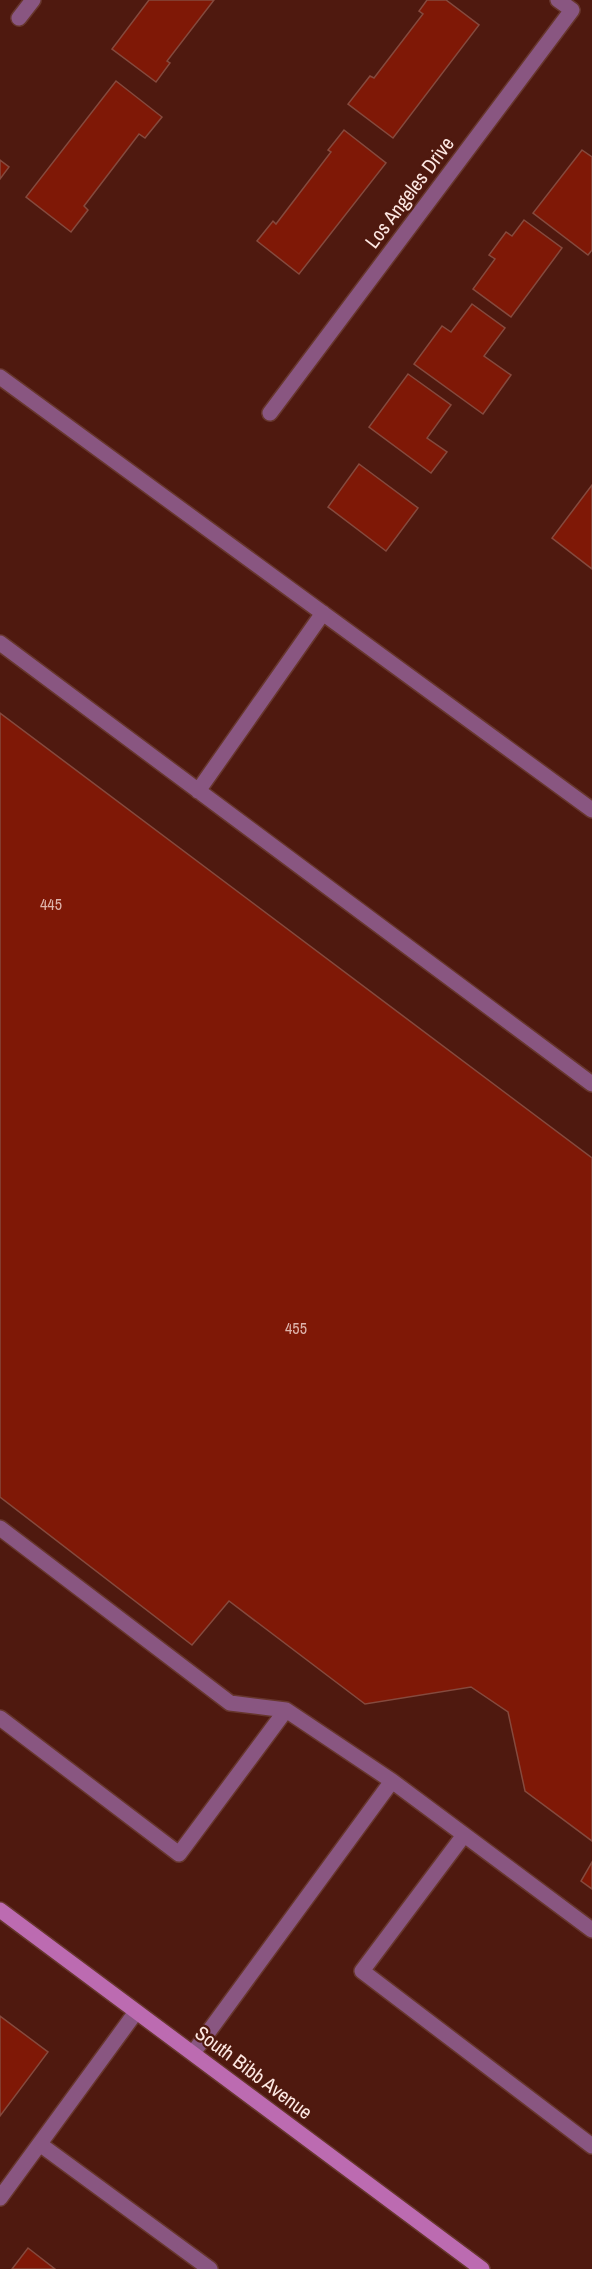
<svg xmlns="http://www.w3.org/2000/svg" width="592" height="2269" font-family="'Archivo Narrow',sans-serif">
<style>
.building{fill:#7f1806;stroke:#854a3e;stroke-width:1.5}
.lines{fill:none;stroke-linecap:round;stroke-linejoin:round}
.service-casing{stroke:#67362d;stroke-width:18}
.minor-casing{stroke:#67362d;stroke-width:18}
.secondary-casing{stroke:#67362d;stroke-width:18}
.service{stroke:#895681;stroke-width:15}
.minor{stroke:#895681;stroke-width:15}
.secondary{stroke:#bc6bb1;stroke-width:15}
.labels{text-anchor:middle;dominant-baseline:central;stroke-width:4.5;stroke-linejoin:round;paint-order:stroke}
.number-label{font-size:16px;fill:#deb3ab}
.street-label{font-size:20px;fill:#fde7e2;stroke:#4f190f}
</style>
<rect width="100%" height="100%" fill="#4f190f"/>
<!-- building -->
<path class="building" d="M149 0H214L167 61 170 63 156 82 112 49Z
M427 0H446L479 25 393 138 348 104 370 76 374 78 423 14 419 11Z
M116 81 162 117 145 138 139 134 84 206 88 210 71 232 26 197Z
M344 130 386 163 299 274 257 241 273 221 276 224 331 152 328 150Z
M582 150 592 157V250L588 255 533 213Z
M0 160 9 167 0 179Z
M524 220 562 248 511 317 473 289 495 259 489 255 506 232 512 236Z
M472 304 505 328 484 356 511 375 483 414 414 364 442 326 451 332Z
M408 374 451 405 427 438 447 452 431 473 369 427Z
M359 464 418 508 386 551 328 507Z
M592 485V569L552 538Z
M0 713 592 1158V1841L525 1791 508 1712 471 1687 365 1704 229 1601 192 1645 0 1497Z
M592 1862V1889L581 1881Z
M0 2016 48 2052 0 2116Z
M28 2248 55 2269H12Z"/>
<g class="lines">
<!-- service casing -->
<g class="service-casing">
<path id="service" d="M0 377 592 810
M0 643 592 1084
M198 791 323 613
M0 1528 230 1703 286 1710 392 1781 592 1930
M0 1718 179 1854 286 1710
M464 1835 362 1971 592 2146
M193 2053 392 1781
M41 2145 210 2269
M0 2198 136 2012"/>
</g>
<!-- minor casing -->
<g class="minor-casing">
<path id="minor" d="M19 18 33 0
M270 413 572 10 558 0"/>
</g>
<!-- secondary casing -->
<g class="secondary-casing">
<path id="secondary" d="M0 1910 482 2269"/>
</g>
<!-- service -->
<use href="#service" class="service"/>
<!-- minor -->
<use href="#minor" class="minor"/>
<!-- secondary -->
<use href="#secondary" class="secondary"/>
</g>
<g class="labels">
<!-- number labels -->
<g class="number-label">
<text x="51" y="904">445</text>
<text x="296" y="1328">455</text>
</g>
<!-- street labels -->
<g class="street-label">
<text transform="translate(409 192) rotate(-53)">Los Angeles Drive</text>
<text transform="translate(254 2072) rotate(37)">South Bibb Avenue</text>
</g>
</g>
</svg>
